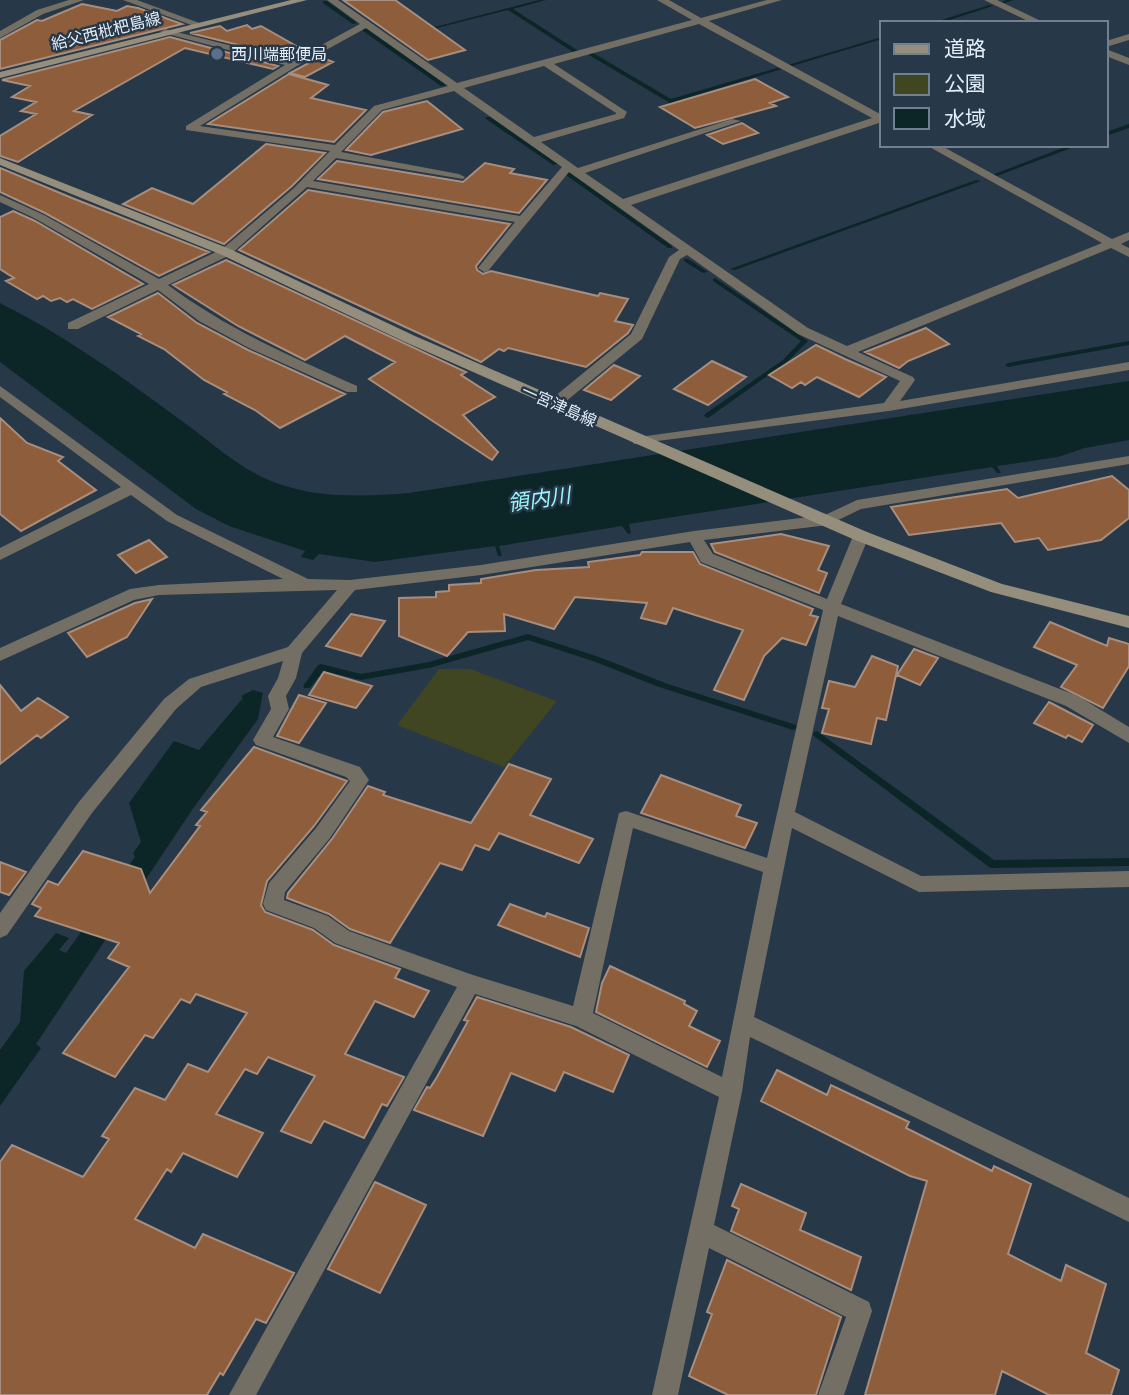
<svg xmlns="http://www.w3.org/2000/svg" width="1129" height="1395" font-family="Poppins,'Noto Sans JP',sans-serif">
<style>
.green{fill:#404522}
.water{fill:#0c2628}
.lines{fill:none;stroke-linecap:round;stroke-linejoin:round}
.stream{fill:#0c2628;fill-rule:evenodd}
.building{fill:#8e5d3b;stroke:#a78e7e;stroke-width:2}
.minor{fill:#736f64;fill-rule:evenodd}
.secondary{fill:#958e7d;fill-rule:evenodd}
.service-dot{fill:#5c6f8a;stroke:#273849;stroke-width:2.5}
.labels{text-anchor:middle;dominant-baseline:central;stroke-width:5;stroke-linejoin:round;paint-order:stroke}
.far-street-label{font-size:16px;fill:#e2edf8;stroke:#273849}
.far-poi-label{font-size:16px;fill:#e2edf8;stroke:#273849;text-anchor:start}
.water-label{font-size:21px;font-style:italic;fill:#9af6fd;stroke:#273849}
</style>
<rect width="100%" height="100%" fill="#273849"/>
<!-- green -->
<path class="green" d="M439 669H470L557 701 504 767 397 725Z"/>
<!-- water -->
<path class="water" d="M0 303C64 335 121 376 179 419 206 438 233 463 262 477 308 499 360 497 409 493L1129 381V440L1085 448 1058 457 997 466 1001 473H997L992 467 629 524 631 533 628 534 622 526 499 546 502 556H498L495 546 375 562 319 554 313 560 301 557 305 551 229 526 196 509 0 362Z
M253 690 263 693 258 719 192 810 36 1044 41 1048 0 1106V1050L20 1022 24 971 56 933 69 938 59 950 66 953 135 857 133 853 141 842 129 803 174 741 199 750 243 698 241 696Z"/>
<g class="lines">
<!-- stream -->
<path class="stream" d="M539 0H546L513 9 577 50V52H573L508 10 425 31 423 30Z
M1006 0H1014L1004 3 1002 2Z
M323 1H327L357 23 353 24 323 3Z
M989 5 993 6 940 23H932Z
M363 29H367L445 84V86H441L363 31Z
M882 37V39L792 66 788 65Z
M589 53H593L671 99 777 68 782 69 670 103 589 55Z
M486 117H490L558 164 553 165 486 119Z
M1129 124V128L1106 136V132Z
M1070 145H1079L997 176 992 175Z
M566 173H570L672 246V248H668L566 175Z
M976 180 981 181 735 270 730 269Z
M684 259H688L708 272 703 273 684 261Z
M715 278 808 341 787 362 708 418 704 416 705 414 783 360 801 341 713 281V279Z
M1129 341V345L1008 367 1005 365 1008 363Z
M528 634 599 657 665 683 796 725 797 727 796 729 793 730 659 687 593 661 528 640 429 668 361 680 323 671 310 688H304L303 686 318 665 321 664 361 674 429 662Z
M817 731 994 860 1129 858V866L992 868 989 867 814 736 813 734 814 732Z"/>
</g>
<!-- building -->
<path class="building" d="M343 0H395L465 50 428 60Z
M82 4 117 11 127 6 138 8 182 24 0 69V40L37 20 42 21Z
M247 25 252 29 261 26 305 51 292 58 190 33 220 26 227 31Z
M170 37 278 66 273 69 185 48 74 111 92 115 18 162 0 156V136L36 114 21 111 36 102 12 97 30 86 2 80Z
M320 57 333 62 305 77 290 73Z
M289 74 328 85 311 98 366 110 334 142 208 124Z
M755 79 788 97 770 103 776 106 695 128 660 107Z
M427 101 462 129 371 155 346 150 383 112Z
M742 123 758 133 723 144 707 135Z
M266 144 325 153 292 186 224 244 123 204 152 188 193 204Z
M337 161 463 182 485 163 514 169 510 173 547 180 519 213 318 179Z
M0 168 72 198 209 252 159 276 45 213 0 192Z
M308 190 510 224 476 266 477 270 483 274 491 271 598 296 600 293 628 299 615 321 633 325 628 333 586 367 508 348 504 351 499 349 481 362 239 250Z
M13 211 35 221 143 284 92 309 73 299 67 302 60 298 51 301 43 296 37 299 6 281 14 278 0 269V217Z
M226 260 466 372 461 375 495 397 463 415 498 452 492 460 369 379 395 362 345 336 305 360 238 326 173 285Z
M158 293 197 323 248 350 345 394 280 428 255 410 224 394 227 392 204 380 164 349 138 336 141 334 108 317Z
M926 328 949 344 908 361 899 368 865 352Z
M816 345 845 359 886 377 859 397 817 377 805 385 801 382 792 388 769 375Z
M712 361 746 377 708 405 674 389Z
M614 365 640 376 611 400 584 390Z
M0 418 27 443 63 457 58 461 96 490 21 531 0 514Z
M1112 476 1129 490V518L1101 540 1048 550 1039 538 1015 542 1001 523 909 535 891 507 1007 489 1018 498Z
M781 534 829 546 818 570 827 573 819 593 715 552 711 544Z
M149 540 167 557 136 573 118 555Z
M642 552H693L700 564 813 609 810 615 818 617 806 645 782 638 764 656 744 700 714 690 743 630 673 608 666 624 641 618 647 603 575 597 554 629 504 614 505 631 468 632 447 656 399 636V598L436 597V592L449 591V585L481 583V579L536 570 589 567 588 562 640 555Z
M152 599 127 637 87 657 68 633 135 603Z
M351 614 385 621 361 656 326 646Z
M1050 622 1107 646 1109 638 1129 644V666L1103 708 1061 687 1077 665 1034 647Z
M914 649 938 658 920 685 897 675Z
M872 656 898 666 886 720 877 718 871 744 822 733 829 709 822 708 829 681 855 687Z
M324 672 372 686 356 708 309 695Z
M0 685 21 711 38 698 68 717 41 738 37 735 0 764Z
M299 695 326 703 299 743 277 736Z
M1049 702 1093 725 1082 742 1068 735 1066 738 1034 723Z
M254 747 347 781 314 826 267 881 261 905 265 912 313 930 334 945 400 969 395 978 429 991 414 1017 375 1001 345 1054 404 1077 387 1106 382 1104 364 1138 324 1121 311 1143 281 1131 315 1076 268 1057 257 1074 245 1069 216 1114 263 1133 237 1177 183 1153 171 1172 167 1169 135 1219 195 1248 203 1234 294 1273 266 1323 256 1319 223 1375 220 1373 207 1395H0V1162L12 1145 83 1177 109 1139 102 1136 135 1088 165 1100 188 1064 208 1072 247 1013 196 994 190 1003 181 999 153 1038 145 1035 115 1077 63 1053 129 967 108 958 119 943 35 916 41 908 32 904 48 881 58 885 83 851 141 869 150 893 200 826 196 825 207 812 201 810Z
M509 764 551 779 530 815 593 839 579 863 499 833 489 850 475 845 462 870 440 863 390 943 350 929 329 914 287 898 288 893 332 839 368 786 385 792 383 795 471 823Z
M661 775 741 805 736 816 757 823 745 848 641 813Z
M0 862 26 872 9 895 0 892Z
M510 904 545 917 547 913 589 928 580 957 498 925Z
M610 966 685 1001 684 1004 697 1011 689 1026 720 1041 707 1067 596 1012 602 983Z
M477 997 571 1027 629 1055 613 1092 564 1072 555 1091 511 1073 483 1136 414 1110 427 1087 430 1088 437 1077 468 1021 464 1020Z
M777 1070 827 1095 831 1085 909 1122 906 1128 992 1171 994 1166 1031 1184 1008 1254 1061 1281 1066 1265 1106 1284 1086 1353 1119 1370 1111 1395H1049L1002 1371 995 1395H865L927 1181 910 1176 761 1101Z
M375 1182 426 1205 380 1293 328 1269Z
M741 1184 806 1213 800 1230 861 1257 851 1290 731 1231 739 1209 732 1206Z
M727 1260 841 1317 816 1395H728L689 1376 712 1314 707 1312Z"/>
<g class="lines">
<!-- minor -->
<path class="minor" d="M69 0H84L43 14 0 38V31L37 10Z
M123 0H137L202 24 194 26Z
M327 0H338L457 83 692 20 657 0H669L701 18 767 0H782L709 21 882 115V122L631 205 808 328 847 346 1102 243 926 145H940L1112 239 1129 232V240L1121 244 1129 248V257L1111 248 858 352 913 377 915 380 900 401 1129 362V370L889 411 634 444 632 441 634 438 639 437 884 403 900 381 798 334 687 255 680 259 642 339 559 407H549V401L631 334 669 257 679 250 569 172 488 271 484 272 478 268 515 222 307 187 230 255 168 285C229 330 288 355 357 386V392H347L249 348 199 321 158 290 78 329H68V323L149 284 36 219 0 202V195L44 215 159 279 222 249 294 188 330 151 186 130V126L285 65 160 32 165 29 292 61 360 24ZM699 24 872 118 623 199 585 173 741 121 732 119 578 168 541 142 624 118 627 112 554 64ZM366 28 448 86 374 106 335 145 200 126 297 66ZM544 66 616 113V114L534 137 464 88ZM454 91 562 167 520 216 313 181 336 158 463 179 465 177 459 174 341 152 382 110Z
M984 0H997L1045 23H1032Z
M1129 34V40L1106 47V41Z
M1106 49 1129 58V65L1106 56Z
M0 386 177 515 308 579 350 580 481 565 694 531 825 515 857 500 1129 456V464L861 509 828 525 704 540 713 554 827 599 853 536 861 531 867 532 869 536 841 604 1078 696 1129 727V743L1066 706 838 616 795 812 921 876 1129 871V887L919 892 792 828 754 1017 1129 1198V1222L750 1037 742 1092 714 1225 869 1302 872 1311 844 1395H818L846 1317 709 1248 678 1395H652L719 1097 576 1026 475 994 256 1395H229L457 987 335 943 314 928 266 910 263 904 269 883 316 828 350 781 346 777 256 745 253 740 271 709 268 696 278 678 283 661 201 687 176 709 92 813 7 935 0 938V913L78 803 164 699 189 679 288 647 337 590 159 595 134 600 0 661V648L130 589 159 585 283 579 167 521 131 495 0 560V548L121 487 0 397ZM690 542 701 562 823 610 767 858 626 811 619 813 573 1006 470 974 349 931 328 916 284 900 285 892 330 838 369 780 360 767 273 737 289 709 286 696 296 678 302 653 355 590 481 575ZM633 828 763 872 722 1077 593 1013Z"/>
<!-- secondary -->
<path class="secondary" d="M291 0H307L0 78V72Z
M0 158 230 249 415 336 867 532 1002 584 1129 616V628L991 592 855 540 405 342 222 255 0 165Z"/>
</g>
<!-- markers -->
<circle class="service-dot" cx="217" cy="54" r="7"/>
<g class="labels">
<!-- far-street labels -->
<g class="far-street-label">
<text transform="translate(106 31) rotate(-14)">給父西枇杷島線</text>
<text transform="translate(559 406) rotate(24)">一宮津島線</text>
</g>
<!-- far-poi labels -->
<g class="far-poi-label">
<text x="231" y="54">西川端郵便局</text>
</g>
<!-- water labels -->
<g class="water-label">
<text transform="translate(539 499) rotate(-8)">領内川</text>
</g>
</g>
<!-- legend -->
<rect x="880" y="21" width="228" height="126" fill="#273849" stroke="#72808f" stroke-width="2"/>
<rect x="894" y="44" width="35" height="10" fill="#958e7d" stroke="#72808f" stroke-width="2"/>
<text x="944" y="56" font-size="21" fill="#e2edf8">道路</text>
<rect x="894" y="74" width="35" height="21" fill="#404522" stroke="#72808f" stroke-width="2"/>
<text x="944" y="91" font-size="21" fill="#e2edf8">公園</text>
<rect x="894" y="108" width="35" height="21" fill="#0c2628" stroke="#72808f" stroke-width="2"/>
<text x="944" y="126" font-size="21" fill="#e2edf8">水域</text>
</svg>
